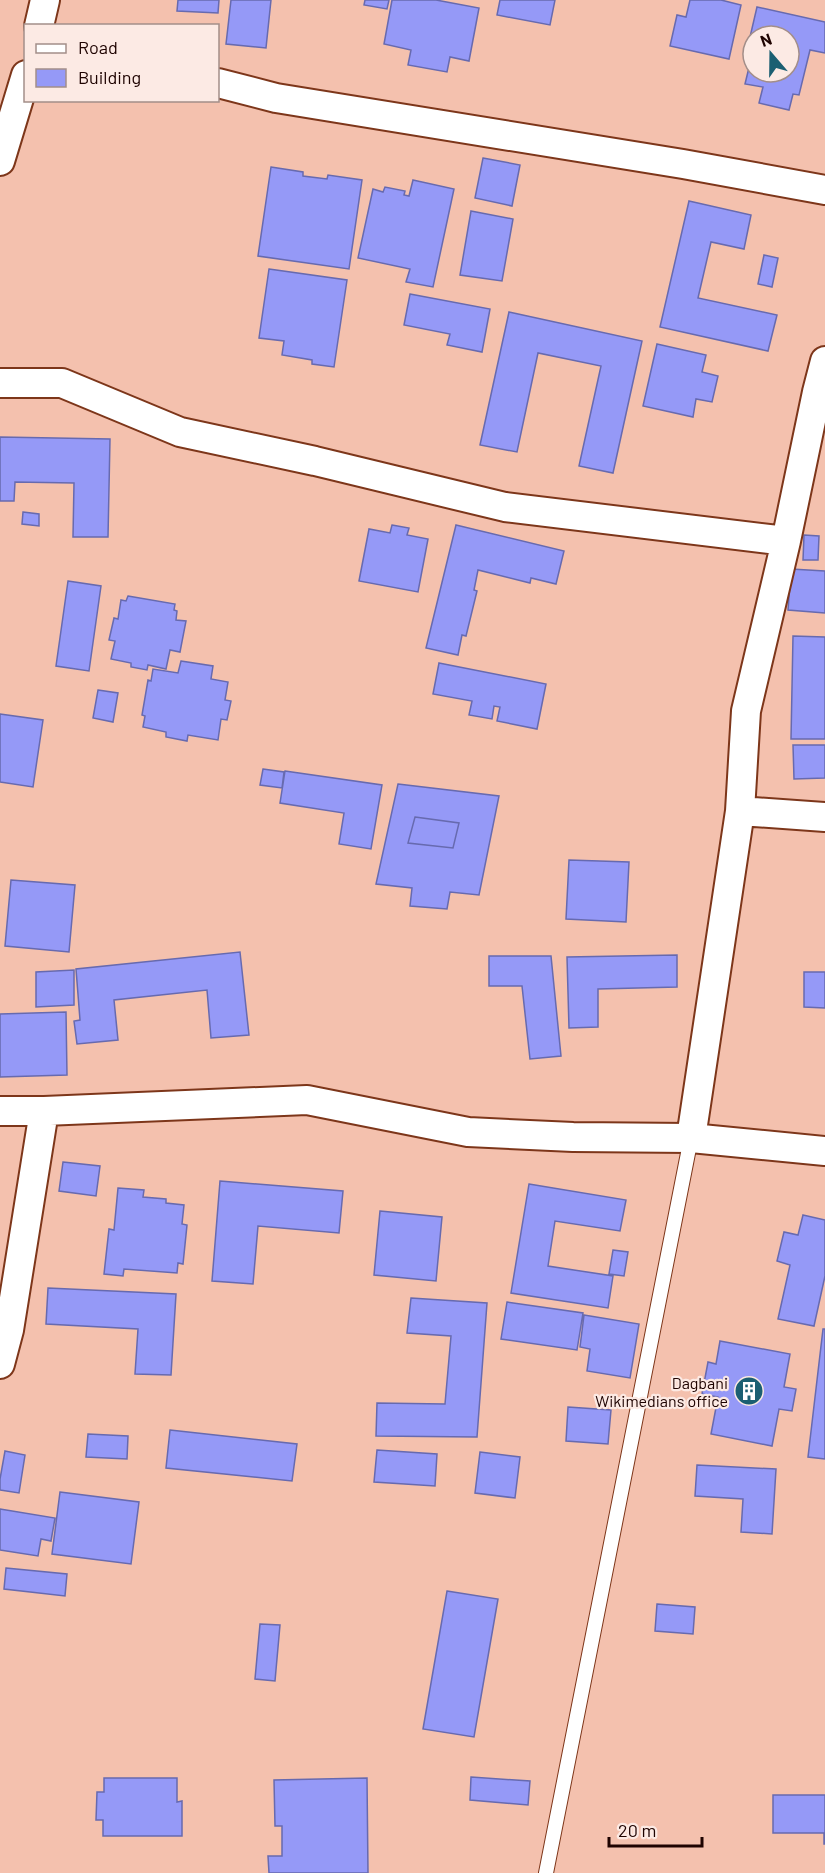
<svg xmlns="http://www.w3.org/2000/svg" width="825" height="1873" font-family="Barlow,sans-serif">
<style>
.building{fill:#9599f7;stroke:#676aaf;stroke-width:1.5;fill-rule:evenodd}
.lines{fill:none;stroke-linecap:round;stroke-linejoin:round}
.service-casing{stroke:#7d361a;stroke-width:16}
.minor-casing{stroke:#7d361a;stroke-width:32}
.service{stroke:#fff;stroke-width:14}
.minor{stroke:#fff;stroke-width:28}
.labels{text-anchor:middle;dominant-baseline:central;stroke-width:4.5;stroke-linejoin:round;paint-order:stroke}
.poi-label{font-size:16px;fill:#1e0300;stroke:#fceae4;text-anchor:end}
</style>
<rect width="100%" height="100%" fill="#f4c1ae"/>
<!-- building -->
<path class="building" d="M178 0H219L218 13 177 11Z
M231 0H271L266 48 226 44Z
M365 0H389L387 9 364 5Z
M392 0H436L479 8 469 61 450 57 447 72 408 65 411 50 384 44Z
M500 0H555L550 25 497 15Z
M690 0H721L741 5 729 59 670 46 677 15 686 17Z
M757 7 825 22V53L810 50 799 95 793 94 789 110 759 103 763 87 745 84 753 51V72H789V36L750 37Z
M483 158 520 165 512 206 475 198Z
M271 167 303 172V176L327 179 328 175 362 180 349 269 258 256Z
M413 180 454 189 433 287 406 282 410 269 358 258 373 189 383 192 385 187 405 191 404 195 409 196Z
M689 201 751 215 744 249 711 242 698 298 777 315 768 351 660 327Z
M471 211 513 219 502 281 460 275Z
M764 255 778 258 772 287 758 284Z
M269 269 347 280 334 367 312 364V360L282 355 284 341 259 338Z
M410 294 490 309 482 352 447 345 450 334 404 325Z
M509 312 642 341 613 473 579 466 601 366 538 353 517 452 480 445Z
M657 344 706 355 702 372 718 376 712 402 696 399 693 417 643 406Z
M0 437 110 439 108 537H73L74 483 15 482 14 501H0Z
M23 512 39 514V526L22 524Z
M392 525 409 528 407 535 428 539 418 592 359 581 369 529 390 533Z
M456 525 564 551 556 584 531 578 530 583 478 570 474 590 477 591 466 636 462 635 458 655 426 648Z
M804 535 819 536 818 560H803Z
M791 569 825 571V613L788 610Z
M68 581 101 586 89 671 56 666Z
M128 596 175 604 174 610 177 611 176 620 186 621 180 652 170 650 166 669 148 665 147 670 131 667V663L111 659 115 641 109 640 114 618 118 619 121 600 126 601Z
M793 636 825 637V739H791Z
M181 661 213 666 211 679 228 682 225 700 231 701 227 720 221 719 218 740 188 735 187 741 166 737V732L143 727 145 716 142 715 148 680 151 681 153 669 178 673Z
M439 663 546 684 537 729 497 721 500 707 494 706 492 719 469 715 472 701 433 694Z
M98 690 118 693 113 722 93 718Z
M0 714 43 720 33 787 0 782Z
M793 745H825V778L794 779Z
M263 769 284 772 282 788 260 785Z
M285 771 382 785 371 849 339 844 344 813 280 803Z
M398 784 499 796 479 895 450 892 447 909 410 906 412 888 376 884ZM415 817 459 823 453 848 408 843Z
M415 817 459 823 453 848 408 843Z
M569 860 629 862 626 922 566 919Z
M11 880 75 885 69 952 5 946Z
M240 952 249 1035 211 1038 207 990 114 1000 118 1040 77 1044 74 1021 80 1020 76 969Z
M677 955V987L598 989V1027L569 1028 567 957Z
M489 956H551L561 1056 530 1059 522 986H489Z
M74 970V1005L36 1007V972Z
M804 972H825V1008L804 1007Z
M66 1012 67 1075 0 1077V1014Z
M63 1162 100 1166 96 1196 59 1191Z
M220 1181 343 1191 339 1233 258 1226 253 1284 212 1281Z
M529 1184 626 1200 620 1231 555 1221 548 1266 613 1276 608 1308 511 1293Z
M118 1188 144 1190 143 1197 166 1199V1203L184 1205 182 1224 187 1225 183 1264 178 1263 177 1273 124 1269 123 1276 104 1274 109 1229 114 1230Z
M380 1211 442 1217 436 1281 374 1275Z
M803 1215 825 1220V1276L814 1326 778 1319 790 1265 777 1261 784 1232 798 1235Z
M613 1250 628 1252 624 1276 609 1274Z
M48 1288 176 1294 171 1375 135 1374 138 1329 46 1324Z
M411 1298 487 1303 477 1437 376 1436 377 1403 445 1404 451 1336 407 1333Z
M507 1302 583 1313 577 1350 501 1339Z
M584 1315 639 1324 630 1378 587 1371 590 1349 580 1347Z
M823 1329H825V1459L808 1457Z
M720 1341 790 1354 784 1387 796 1389 792 1411 779 1409 772 1446 711 1434 718 1397 702 1394 708 1362 716 1364Z
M568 1407 611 1410 608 1444 566 1441Z
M170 1430 297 1444 292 1481 166 1468Z
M88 1434 128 1436 127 1459 86 1457Z
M377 1450 437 1454 435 1486 374 1482Z
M5 1451 25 1455 19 1493 0 1490V1479Z
M480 1452 520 1457 515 1498 475 1493Z
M697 1465 776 1469 772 1534 741 1532 743 1499 695 1496Z
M60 1492 139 1502 131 1564 52 1554Z
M0 1509 55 1518 51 1541 41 1539 38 1556 0 1550Z
M6 1568 67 1574 65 1596 4 1589Z
M447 1591 498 1599 474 1737 423 1729Z
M657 1604 695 1607 693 1634 655 1631Z
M260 1624 280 1625 275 1681 255 1679Z
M471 1777 530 1781 528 1805 470 1800Z
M104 1778H177V1802L182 1801V1836H103V1820H96L97 1792H104Z
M367 1778 368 1873H269L268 1856H282V1826H275L274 1780Z
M773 1795H825V1844H824V1833H773Z"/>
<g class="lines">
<!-- service casing -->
<g class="service-casing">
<path id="service" d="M546 1873 691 1138"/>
</g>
<!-- minor casing -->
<g class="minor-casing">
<path id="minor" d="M39 26 45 0
M218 83 276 98 683 164 825 190
M0 161 26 75
M0 383H62L180 432 315 461 505 507 786 541
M740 811 825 817
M0 1111H44L307 1100 468 1132 573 1137 691 1138 825 1151
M691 1138 740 811 746 711 786 541 817 392 825 361
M0 1364 9 1330 44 1111"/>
</g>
<!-- service -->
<use href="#service" class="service"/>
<!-- minor -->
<use href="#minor" class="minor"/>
</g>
<!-- icons -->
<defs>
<g id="building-disc" transform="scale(1.5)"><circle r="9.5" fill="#1b5f72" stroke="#fceae4"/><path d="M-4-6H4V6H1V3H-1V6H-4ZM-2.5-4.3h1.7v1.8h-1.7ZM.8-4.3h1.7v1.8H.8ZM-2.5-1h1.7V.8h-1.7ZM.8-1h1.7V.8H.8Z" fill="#fff"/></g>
</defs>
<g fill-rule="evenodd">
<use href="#building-disc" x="749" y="1391"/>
</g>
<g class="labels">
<!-- poi labels -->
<g class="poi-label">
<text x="728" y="1382">Dagbani<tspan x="728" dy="18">Wikimedians office</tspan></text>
</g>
</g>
<!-- legend -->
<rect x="24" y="24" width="195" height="78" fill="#fceae4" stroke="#a38e89" stroke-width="1.5"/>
<rect x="36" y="44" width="30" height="9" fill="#ffffff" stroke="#a38e89" stroke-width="1.5"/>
<text x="78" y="54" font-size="18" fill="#1e0300">Road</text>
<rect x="36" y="69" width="30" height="18" fill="#9599f7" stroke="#a38e89" stroke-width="1.5"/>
<text x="78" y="84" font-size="18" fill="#1e0300">Building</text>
<!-- north arrow -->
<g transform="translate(771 54) rotate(340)"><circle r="28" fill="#fceae4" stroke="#a38e89" stroke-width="1.5"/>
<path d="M0-4.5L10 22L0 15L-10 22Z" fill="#1b5f72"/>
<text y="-9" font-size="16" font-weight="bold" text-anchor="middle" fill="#1e0300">N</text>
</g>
<!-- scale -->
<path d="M609 1837v9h93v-9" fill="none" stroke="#1e0300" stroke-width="3"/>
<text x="618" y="1837" font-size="18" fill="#1e0300" stroke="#fceae4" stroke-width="4.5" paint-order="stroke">20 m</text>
</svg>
